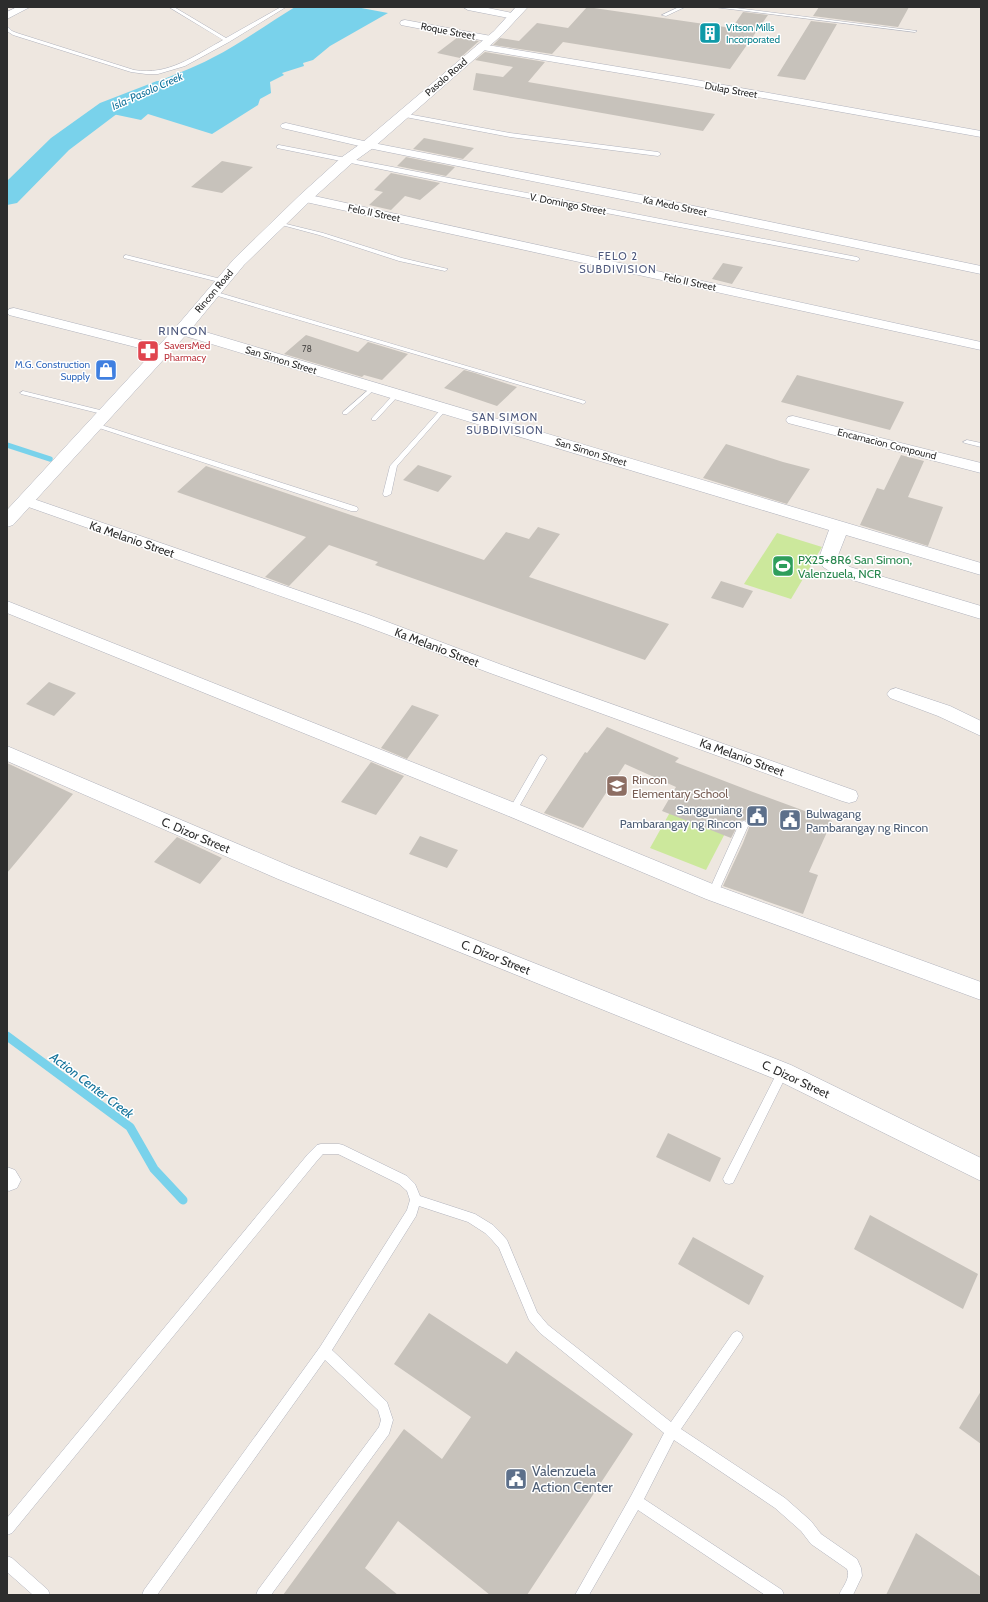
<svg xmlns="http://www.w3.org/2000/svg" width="988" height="1602" font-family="Cabin,sans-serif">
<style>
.pitch{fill:#cce89c}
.water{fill:#79d2eb}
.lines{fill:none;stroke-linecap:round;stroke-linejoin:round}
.stream-far1{stroke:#79d2eb;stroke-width:5.5}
.stream{stroke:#79d2eb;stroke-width:9}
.river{fill:#79d2eb;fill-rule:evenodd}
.building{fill:#c7c2bb}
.lane-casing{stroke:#b1b3bd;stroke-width:1}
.street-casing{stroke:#b1b3bd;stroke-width:1}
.secondary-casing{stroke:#b1b3bd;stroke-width:1}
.lane{fill:#fff;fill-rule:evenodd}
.street{fill:#fff;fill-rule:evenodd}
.secondary{fill:#fff;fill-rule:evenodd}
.labels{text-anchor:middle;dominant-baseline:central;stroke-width:3;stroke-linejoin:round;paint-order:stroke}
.far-number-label{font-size:9px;fill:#545250}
.far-culture-label{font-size:10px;fill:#0d838f;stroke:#fff;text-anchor:start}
.far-street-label{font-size:10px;fill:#2d2d2d;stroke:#fff}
.far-health-label{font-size:10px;fill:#be3a42;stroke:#fff;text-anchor:start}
.far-shop-label{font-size:10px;fill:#366cbe;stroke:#fff;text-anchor:end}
.far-water-label{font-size:11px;font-style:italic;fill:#13739b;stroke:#fff}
.far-neighbourhood-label{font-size:11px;letter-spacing:1px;fill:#4e597d;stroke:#fff}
.far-quarter-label{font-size:12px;letter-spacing:1px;fill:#4e597d;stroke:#fff}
.street-label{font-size:12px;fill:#2d2d2d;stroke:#fff}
.leisure-label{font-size:12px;fill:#27864d;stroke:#fff;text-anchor:start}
.education-label{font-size:12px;fill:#785e54;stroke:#fff;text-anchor:start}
.service-label{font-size:12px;fill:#4e5e75;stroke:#fff;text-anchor:end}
.water-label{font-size:13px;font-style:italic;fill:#13739b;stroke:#fff}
.near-service-label{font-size:14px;fill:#4e5e75;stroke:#fff;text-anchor:start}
</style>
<rect width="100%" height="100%" fill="#eee7e0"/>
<!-- pitch -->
<path class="pitch" d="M777 533 822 547 791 599 744 584Z
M692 773 746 793 706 870 650 848Z"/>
<!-- water -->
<path class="water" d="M295 7H356L388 13 330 46 313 60 303 63 304 66 282 73 284 75 270 82 271 93 260 99 258 105 212 134 148 114 141 120 108 113H102L98 111C133 87 174 78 212 58 240 44 267 24 295 7Z"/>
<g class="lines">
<!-- stream-far1 -->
<path class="stream-far1" d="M7 445 50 459"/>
<!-- stream -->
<path class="stream" d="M7 1036 130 1127 154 1169 183 1200"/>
<!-- river -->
<path class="river" d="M157 81 166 83 169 88 166 93 118 113 69 150 17 203 7 205V181L51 138 100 103Z"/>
</g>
<!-- building -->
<path class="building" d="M587 7 732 28 743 12 768 15 730 69 563 42 552 54 493 45 500 38 519 41 537 23 568 28Z
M819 7H909L898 27 813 16Z
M811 21 837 24 805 80 777 76Z
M458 37 479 41 460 58 437 53Z
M485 52 545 62 528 82 715 114 703 131 473 90 476 73 503 77 513 67 475 60Z
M424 138 474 148 463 159 413 149Z
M406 157 455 167 446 176 397 166Z
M222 161 253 167 222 193 191 187Z
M391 173 440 183 420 200 405 196 391 210 369 205 383 192 374 190Z
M723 263 743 267 732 284 712 279Z
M306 335 358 352 368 342 408 354 382 380 364 375 362 377 284 354Z
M464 370 475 373 517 387 497 406 444 388Z
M797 375 904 402 890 430 781 402Z
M726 444 783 462 810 469 787 504 703 478Z
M901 455 924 461 908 497 943 507 928 546 860 525 877 488 884 490Z
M418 465 452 476 438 492 403 480Z
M206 466 484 560 506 532 529 539 538 527 560 534 529 577 669 624 645 660 375 565 378 562 329 545 289 586 265 577 306 537 177 492Z
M721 581 753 591 743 608 711 598Z
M49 682 76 693 54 716 26 704Z
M412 705 439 715 407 759 381 748Z
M607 727 679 758 675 762 753 792 832 821 809 872 818 875 803 914 723 886 743 843 750 825 748 821 744 820 740 821 731 838 662 811 676 787 625 764 583 828 544 813 585 752 587 753Z
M371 762 404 776 376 815 341 802Z
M7 763 73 794 7 873Z
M420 836 458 850 447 868 409 854Z
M177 837 222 858 200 884 154 862Z
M668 1133 721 1158 710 1182 656 1157Z
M870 1215 978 1274 963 1309 854 1249Z
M693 1237 764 1276 749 1305 678 1264Z
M429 1313 507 1364 516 1351 633 1434 527 1595H490L398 1521 365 1568 398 1595H283L404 1429 442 1459 471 1417 394 1364Z
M981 1391V1444L959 1428Z
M916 1533 981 1577V1595H886Z"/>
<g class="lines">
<!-- lane casing -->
<g class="lane-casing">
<path id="lane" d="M169 7H174L226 38 281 7H286L229 42 185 66 158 74H146L131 72 13 35 7 31V26L12 31 17 33 134 70C168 76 194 56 223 40Z
M679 7H685L666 16 662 15Z
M714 7H728L917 31 915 32Z
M402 113 510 133 658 152 661 154 658 156 510 137 400 116V114Z
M279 145 857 257 860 259 857 261 454 184 277 148V146Z
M278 222 323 233 402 258 448 269 445 271 399 261 319 235 278 224Z
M126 255 225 280 226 281 223 283 124 258V256Z
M213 291 585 401 586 402 583 404 581 403 211 294V292Z
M374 385 376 386V388L347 414H343V412Z
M23 391 108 412 109 413 106 415 21 394 20 393Z
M397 392 399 393V395L376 420H372V418L395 393Z
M445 406 448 408 447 409 397 466 391 494 387 496H384L383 494 390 466 443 407Z
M95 423 357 507 358 509 357 511H351L93 426V424Z
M967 440 981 443V447L965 443 963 442Z
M543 755 547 758 516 812H510L508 810 510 808 540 756Z
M744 821 747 822 749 824 718 893 716 896H710L708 893 739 824 741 822Z
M783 1067 787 1069 788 1072 733 1183 729 1184 725 1183 723 1179 725 1175 779 1069Z
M321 1144H339L343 1145 407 1176 415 1184 420 1196 475 1214 493 1225 500 1232 507 1240 537 1312 548 1325 671 1422 733 1333 737 1331 741 1333 743 1337 741 1341 681 1429 785 1498 811 1521 821 1534 857 1559 861 1568 862 1576 853 1595H839C843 1586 851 1578 847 1569L811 1544 801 1531 775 1508 674 1440 644 1499 782 1590 784 1595H765L638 1510 589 1595H575L631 1496 664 1433 540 1333 529 1320 499 1248 492 1240 485 1233 468 1222 419 1206 416 1216 332 1350 387 1402 393 1420 389 1434 271 1595H256L258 1590 379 1427 381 1420 378 1410 325 1360 157 1595H142L144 1590 320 1347 407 1210 410 1200 407 1191 399 1184 338 1154H323L316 1162 12 1533 7 1535V1518L308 1154 317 1145Z
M7 1556 12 1558 48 1590 50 1595H33L7 1572Z"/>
</g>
<!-- street casing -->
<g class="street-casing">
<path id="street" d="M17 7H30L7 19V12Z
M463 7H483L517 14 519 16 514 19 468 10Z
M405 20 491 36 496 39 491 42 401 25 400 23 401 21Z
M481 44 685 78 981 131V137L685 84 477 49 476 47 477 45Z
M286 123 368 142 646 196 981 266V274L646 204 368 148 282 128 280 126 282 124Z
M305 194 981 342V350L301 201 299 198 301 195Z
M14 308 168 347 170 350 168 353 163 354 9 315 7 312 9 309Z
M793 416 981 463V473L788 423 786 420 788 417Z
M25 496 369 615 502 665 856 791 858 796 856 801 849 803 842 801 490 673 357 623 20 504 17 501 20 498Z
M7 601 520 805 720 887 981 982V1000L706 899 506 815 7 613Z
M896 688 950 706 981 721V736L938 716 890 698 887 694 890 690Z
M7 746 292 867 791 1065 981 1158V1181L775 1079 278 879 7 761Z
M7 1167 15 1170 21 1180 17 1188 9 1191 7 1190Z"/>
</g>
<!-- secondary casing -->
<g class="secondary-casing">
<path id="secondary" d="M516 7H528L502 35 373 148 352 163 310 201 244 265 192 328 981 563V575L846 535 837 558 850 567 981 606V619L836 575 823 567 819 558 829 530 185 336 13 525 7 527V510L176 327 234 259 300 195 342 157 363 142 494 31Z"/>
</g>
<!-- lane -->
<use href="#lane" class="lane"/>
<!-- street -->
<use href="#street" class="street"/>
<!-- secondary -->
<use href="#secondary" class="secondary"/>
</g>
<!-- icons -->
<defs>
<g id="building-square" transform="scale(1.15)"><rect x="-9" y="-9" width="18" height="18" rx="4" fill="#0f9aa8" stroke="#fff"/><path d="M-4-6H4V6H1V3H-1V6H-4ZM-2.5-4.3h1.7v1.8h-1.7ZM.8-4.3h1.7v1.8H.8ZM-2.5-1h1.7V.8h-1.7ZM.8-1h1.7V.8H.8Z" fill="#fff"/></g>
<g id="pharmacy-square" transform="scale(1.15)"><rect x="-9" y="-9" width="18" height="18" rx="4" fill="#e0444e" stroke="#fff"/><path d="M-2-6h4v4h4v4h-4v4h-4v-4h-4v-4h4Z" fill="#fff"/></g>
<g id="shop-square" transform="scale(1.15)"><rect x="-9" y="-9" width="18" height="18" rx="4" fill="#3f7fe0" stroke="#fff"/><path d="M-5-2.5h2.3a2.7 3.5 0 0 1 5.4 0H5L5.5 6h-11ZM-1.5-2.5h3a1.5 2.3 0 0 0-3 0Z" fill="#fff"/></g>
<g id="stadium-square" transform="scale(1.15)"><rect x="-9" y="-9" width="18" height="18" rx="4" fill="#2e9e5b" stroke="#fff"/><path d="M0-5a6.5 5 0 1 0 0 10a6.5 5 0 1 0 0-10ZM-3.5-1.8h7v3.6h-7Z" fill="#fff"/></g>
<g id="school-square" transform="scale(1.15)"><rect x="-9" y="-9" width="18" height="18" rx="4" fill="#8d6e63" stroke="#fff"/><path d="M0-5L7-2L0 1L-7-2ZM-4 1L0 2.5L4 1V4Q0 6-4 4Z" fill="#fff"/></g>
<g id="civic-square" transform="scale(1.15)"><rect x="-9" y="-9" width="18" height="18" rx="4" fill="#5c6f8a" stroke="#fff"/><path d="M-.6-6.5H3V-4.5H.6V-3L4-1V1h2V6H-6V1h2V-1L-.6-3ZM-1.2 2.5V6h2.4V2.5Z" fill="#fff"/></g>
</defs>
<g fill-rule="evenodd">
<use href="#building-square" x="710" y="33"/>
<use href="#pharmacy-square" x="148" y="351"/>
<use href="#shop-square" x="106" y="370"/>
<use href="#stadium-square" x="783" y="566"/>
<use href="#school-square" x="617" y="786"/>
<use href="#civic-square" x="757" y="816"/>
<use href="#civic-square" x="790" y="820"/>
<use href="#civic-square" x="516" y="1479"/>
</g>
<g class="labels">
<!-- far-number labels -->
<g class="far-number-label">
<text x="307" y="348">78</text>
</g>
<!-- far-culture labels -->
<g class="far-culture-label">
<text x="726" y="27">Vitson Mills<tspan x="726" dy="12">Incorporated</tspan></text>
</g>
<!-- far-street labels -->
<g class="far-street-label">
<text transform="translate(448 31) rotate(11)">Roque Street</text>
<text transform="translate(446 77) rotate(-41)">Pasolo Road</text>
<text transform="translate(731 90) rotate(10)">Dulap Street</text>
<text transform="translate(568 204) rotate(11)">V. Domingo Street</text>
<text transform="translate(675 206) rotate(12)">Ka Medo Street</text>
<text transform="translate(374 213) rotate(12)">Felo II Street</text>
<text transform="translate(690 282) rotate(12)">Felo II Street</text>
<text transform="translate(214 291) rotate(-50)">Rincon Road</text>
<text transform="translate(281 360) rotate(17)">San Simon Street</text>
<text transform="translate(887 444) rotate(14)">Encarnacion Compound</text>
<text transform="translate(591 452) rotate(17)">San Simon Street</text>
</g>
<!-- far-health labels -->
<g class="far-health-label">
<text x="164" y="345">SaversMed<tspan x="164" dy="12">Pharmacy</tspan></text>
</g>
<!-- far-shop labels -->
<g class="far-shop-label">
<text x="90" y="364">M.G. Construction<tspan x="90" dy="12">Supply</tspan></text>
</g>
<!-- far-water labels -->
<g class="far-water-label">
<text transform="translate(147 91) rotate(-24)">Isla-Pasolo Creek</text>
</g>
<!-- far-neighbourhood labels -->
<g class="far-neighbourhood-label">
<text x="618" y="256">FELO 2<tspan x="618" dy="13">SUBDIVISION</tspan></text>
<text x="505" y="417">SAN SIMON<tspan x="505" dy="13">SUBDIVISION</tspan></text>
</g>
<!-- far-quarter labels -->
<g class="far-quarter-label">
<text x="183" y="330">RINCON</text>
</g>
<!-- street labels -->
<g class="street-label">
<text transform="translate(132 539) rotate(19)">Ka Melanio Street</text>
<text transform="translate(437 647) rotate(21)">Ka Melanio Street</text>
<text transform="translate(742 757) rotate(20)">Ka Melanio Street</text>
<text transform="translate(196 835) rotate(23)">C. Dizor Street</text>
<text transform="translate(496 957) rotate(22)">C. Dizor Street</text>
<text transform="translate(796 1079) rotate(25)">C. Dizor Street</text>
</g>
<!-- leisure labels -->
<g class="leisure-label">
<text x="798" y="559">PX25+8R6 San Simon,<tspan x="798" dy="14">Valenzuela, NCR</tspan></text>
</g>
<!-- education labels -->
<g class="education-label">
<text x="632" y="779">Rincon<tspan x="632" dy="14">Elementary School</tspan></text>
</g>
<!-- service labels -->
<g class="service-label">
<text x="742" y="809">Sangguniang<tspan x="742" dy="14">Pambarangay ng Rincon</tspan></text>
<text x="806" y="813" text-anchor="start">Bulwagang<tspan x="806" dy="14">Pambarangay ng Rincon</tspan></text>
</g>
<!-- water labels -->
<g class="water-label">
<text transform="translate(92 1085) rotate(37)">Action Center Creek</text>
</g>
<!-- near-service labels -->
<g class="near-service-label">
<text x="532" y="1471">Valenzuela<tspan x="532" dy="16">Action Center</tspan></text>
</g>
</g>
<!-- border -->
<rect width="988" height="1602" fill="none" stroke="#2d2d2d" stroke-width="16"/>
</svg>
